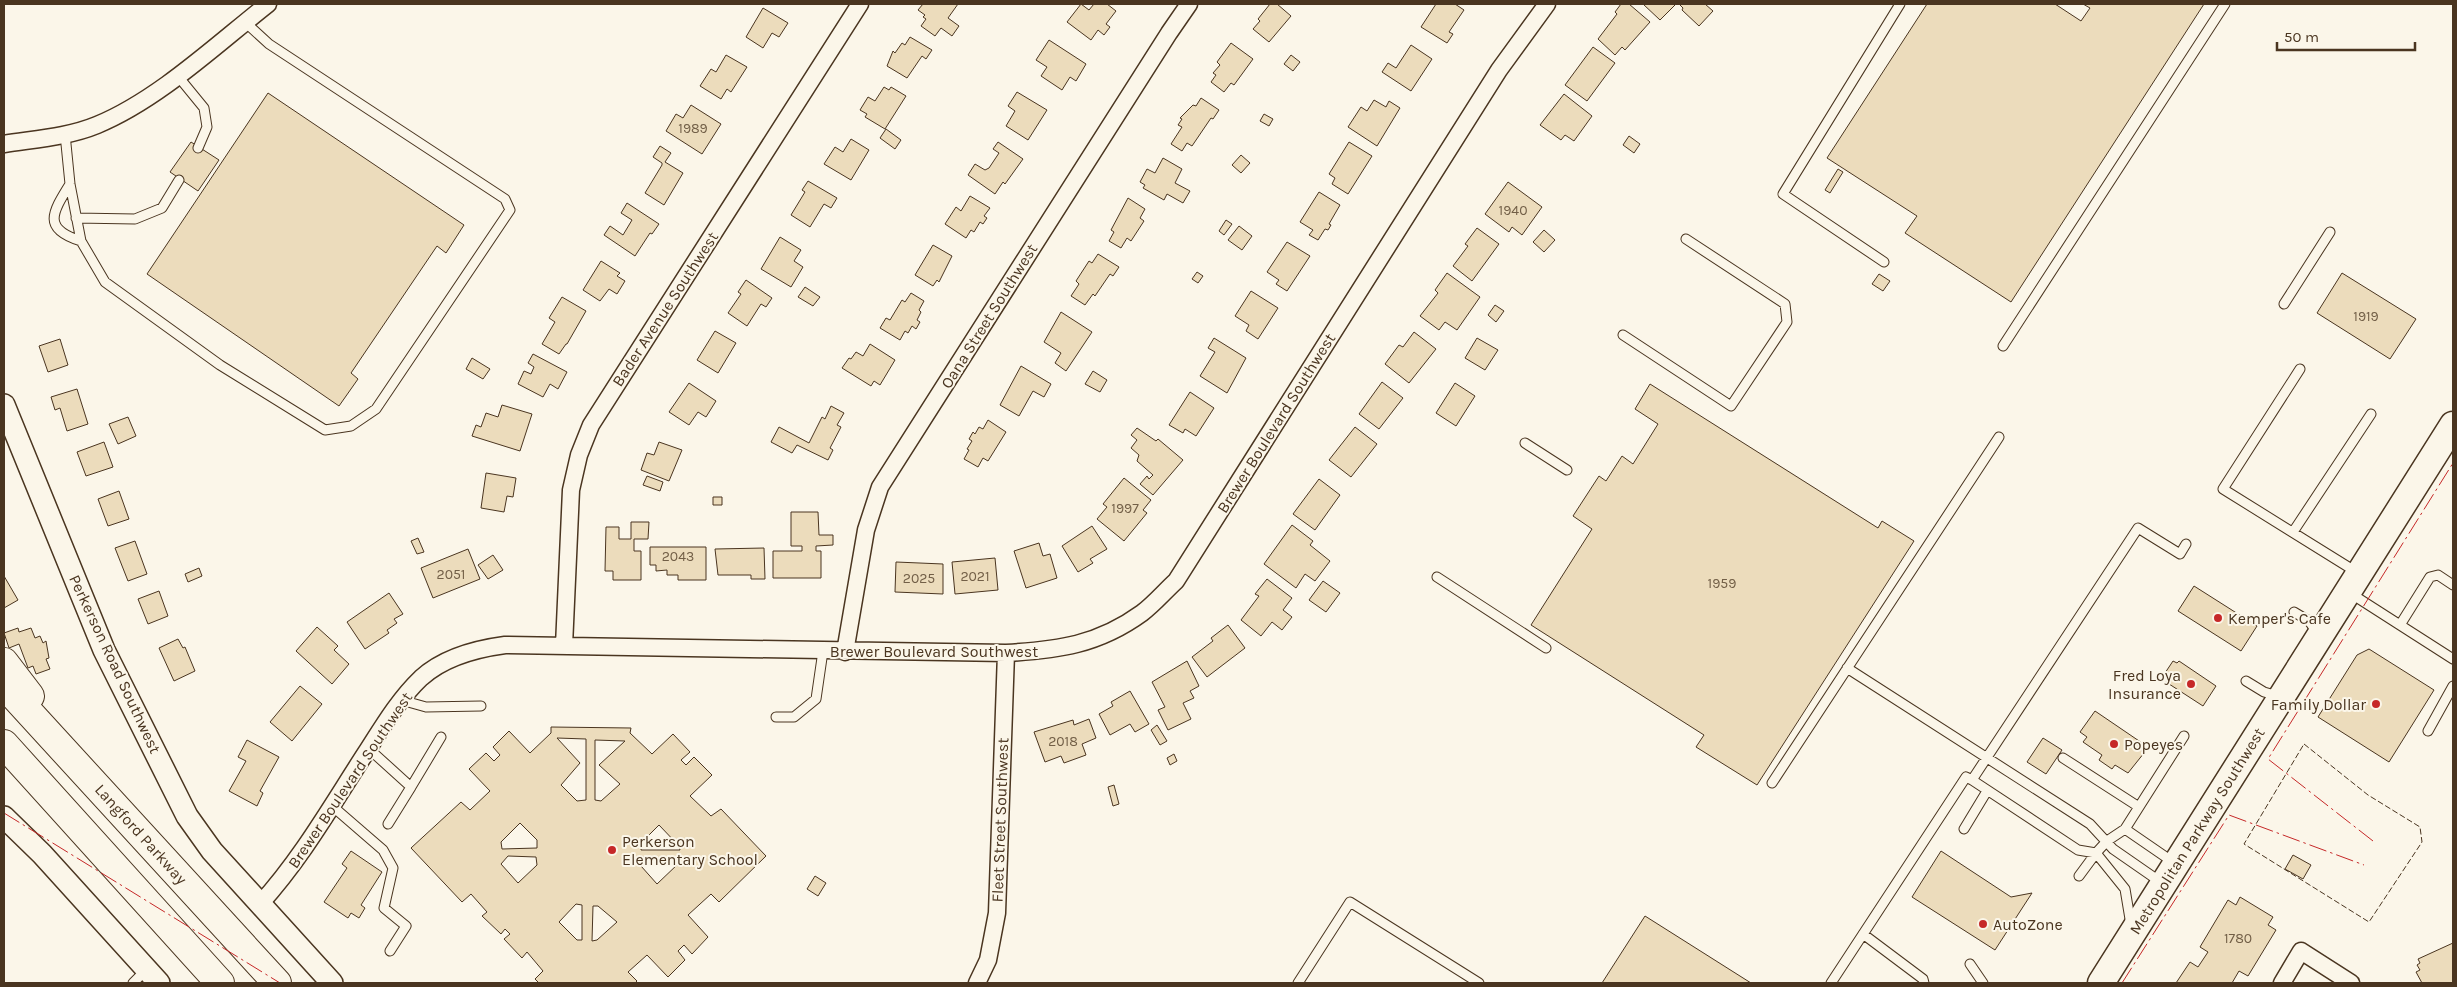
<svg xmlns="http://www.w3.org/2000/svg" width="2457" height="987" font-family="Karla,sans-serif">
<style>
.building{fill:#ecdcbc;stroke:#4a3520;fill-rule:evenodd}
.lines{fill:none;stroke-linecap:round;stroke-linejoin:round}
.service-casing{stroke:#4a3520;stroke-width:11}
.minor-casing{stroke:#4a3520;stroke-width:19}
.tertiary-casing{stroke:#4a3520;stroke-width:24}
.primary-casing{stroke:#4a3520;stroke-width:29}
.motorway-casing{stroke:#4a3520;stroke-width:30}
.service{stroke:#fbf6e9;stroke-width:9}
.minor{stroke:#fbf6e9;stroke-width:16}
.tertiary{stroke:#fbf6e9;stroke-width:21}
.primary{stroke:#fbf6e9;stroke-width:26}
.motorway{stroke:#fbf6e9;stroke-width:28}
.fence{stroke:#4a3520;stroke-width:1;stroke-dasharray:6 2.5;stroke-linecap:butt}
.power{stroke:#c62828;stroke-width:1;stroke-dasharray:18 4 2.5 4;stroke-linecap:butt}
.poi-dot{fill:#c62828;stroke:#fbf6e9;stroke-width:2}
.labels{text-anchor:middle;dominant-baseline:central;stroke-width:4;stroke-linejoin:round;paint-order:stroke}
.number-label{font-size:14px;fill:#725f47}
.street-label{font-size:16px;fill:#4a3520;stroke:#fbf6e9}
.poi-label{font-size:16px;fill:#4a3520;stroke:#fbf6e9;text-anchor:start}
</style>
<rect width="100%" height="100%" fill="#fbf6e9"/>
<!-- building -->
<path class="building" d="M923 4H958L948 18 959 26 952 36 941 28 935 36 921 26 926 19 923 17 925 15 918 10Z
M1081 4 1089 10 1094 4H1107L1116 11 1106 24 1110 27 1104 35 1098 30 1091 40 1067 22Z
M1270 4H1277L1291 16 1269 42 1253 29 1260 21 1258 19Z
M1436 4H1455L1464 10 1449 32 1453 34 1447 43 1421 27Z
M1621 4H1629L1650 22 1625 50 1622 47 1615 55 1598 39 1617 14 1615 12Z
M1643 4H1676L1660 20Z
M1679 4H1705L1713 11 1699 26 1682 10 1683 8Z
M1927 4H2055L2081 21 2090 8 2083 4H2204L2011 302 1905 233 1917 216 1827 158Z
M763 8 788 23 779 37 772 33 763 48 746 37Z
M910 37 932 50 926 59 922 56 907 78 887 66 893 51 895 53 902 43 905 45Z
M1049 40 1086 64 1076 81 1070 77 1062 90 1041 76 1047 67 1036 60Z
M1231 43 1253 59 1234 85 1231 83 1224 92 1211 82 1216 75 1213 73 1220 65 1217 62Z
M1411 45 1432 59 1411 91 1382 72 1388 63 1396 68Z
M1593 47 1615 63 1587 101 1565 85Z
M726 55 747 67 731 92 727 89 721 99 700 86 711 69 716 72Z
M1291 55 1300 62 1293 71 1284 64Z
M884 87 889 90 891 87 906 96 885 129 865 117 867 114 860 110 868 97 875 101Z
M1017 92 1047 110 1028 140 1006 126 1015 111 1008 106Z
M268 93 464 225 446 253 437 246 351 373 358 379 339 406 147 274Z
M1564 94 1592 116 1574 141 1565 135 1561 140 1540 125Z
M1201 98 1219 110 1213 119 1211 118 1192 146 1187 143 1182 151 1171 144 1182 127 1178 125 1182 119 1180 118 1193 105 1196 106Z
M1374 100 1386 107 1389 101 1400 108 1377 146 1348 127 1361 107 1367 111Z
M691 105 721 124 702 154 666 131 676 114 683 118Z
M1264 114 1273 119 1269 126 1260 121Z
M886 129 901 140 895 149 880 138Z
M1629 136 1640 144 1634 153 1623 145Z
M851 139 869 150 851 180 824 164 835 147 843 152Z
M191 142 219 160 198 191 170 172Z
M998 142 1023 159 1005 184 1003 182 995 194 968 175 975 164 985 170 989 168 999 153 993 149Z
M1349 142 1372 156 1348 194 1332 184 1335 178 1329 174Z
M660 146 671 153 665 162 683 173 664 205 645 193 662 165V163L653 157Z
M1241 155 1250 163 1241 173 1232 165Z
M1163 158 1182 169 1175 183 1190 191 1183 203 1167 194 1164 200 1143 188 1145 185 1140 182 1147 169 1155 173Z
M1838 169 1843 172 1830 193 1825 190Z
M808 181 837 198 831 208 824 204 810 227 791 215 805 192 802 190Z
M1508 182 1542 207 1522 235 1512 227 1509 232 1485 214Z
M1319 192 1340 205 1329 224 1331 225 1328 230 1325 229 1318 240 1309 235 1313 230 1300 222Z
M970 196 990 208 984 216 987 218 983 224 980 222 974 232 971 230 966 238 945 224 956 207 961 211Z
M1128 198 1145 209 1140 218 1144 221 1131 241 1127 238 1121 248 1109 241 1114 232 1111 230Z
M627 203 659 224 652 234 650 233 635 256 604 235 610 226 623 235 632 220 621 213Z
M1226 220 1232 224 1224 235 1219 231Z
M1239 226 1252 236 1242 250 1228 240Z
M1477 228 1499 244 1472 281 1453 266 1468 246 1465 244Z
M1544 230 1555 240 1544 252 1533 242Z
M780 237 801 250 794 261 803 267 791 287 761 269Z
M1287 242 1310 256 1287 291 1276 284 1279 280 1267 272Z
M933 245 952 256 939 282 937 280 933 286 915 275Z
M1098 254 1119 267 1113 276 1110 274 1095 296 1093 294 1085 305 1071 296 1079 284 1076 281 1089 261 1092 263Z
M601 261 620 273 617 276 625 281 617 294 609 289 600 301 583 290Z
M1197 272 1203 276 1198 283 1192 279Z
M1447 273 1480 297 1457 330 1445 322 1439 330 1420 316 1438 293 1435 290Z
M2342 273 2416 319 2390 359 2317 313Z
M1879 274 1890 281 1883 291 1872 284Z
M746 280 772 298 766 307 761 304 747 326 728 313 741 294 738 292Z
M805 287 820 297 813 306 798 297Z
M1251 291 1278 308 1258 339 1246 331 1249 325 1235 316Z
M911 293 924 301 919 310 921 312 917 320 920 322 916 329 912 326 908 333 905 331 900 340 880 328 886 318 890 320 902 300 905 302Z
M562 297 586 311 567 344H566L559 354 542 344 555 322 549 318Z
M1495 305 1504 311 1496 322 1488 315Z
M1061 312 1092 332 1066 371 1055 363 1061 353 1044 342Z
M715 331 736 343 718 373 697 360Z
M1414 332 1436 349 1409 383 1385 364 1399 345 1403 347Z
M1214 338 1246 358 1227 393 1200 376 1215 352 1208 348Z
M1477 338 1498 350 1485 370 1465 358Z
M60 339 68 365 48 372 39 346Z
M870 344 895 360 880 385 874 381 871 386 842 368 849 358 851 359 856 352 863 356Z
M533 354 567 372 558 389 550 384 543 397 518 384 524 371 531 374 534 367 528 363Z
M472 358 490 369 483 379 466 369Z
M1021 366 1051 384 1044 397 1033 391 1019 416 1000 405Z
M1093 371 1107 380 1100 392 1085 384Z
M1382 382 1403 398 1379 429 1359 414Z
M689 383 716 401 706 417 698 412 689 425 669 412Z
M1455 383 1475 396 1456 426 1436 413Z
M1650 384 1878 528 1882 521 1914 541 1757 785 1696 747 1704 735 1531 625 1592 529 1573 516 1599 476 1606 481 1622 456 1633 464 1658 424 1635 409Z
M77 389 88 424 67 431 60 408 55 410 51 397Z
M1190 392 1214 408 1196 436 1185 429 1183 433 1169 425Z
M502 405 532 414 520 451 472 436 476 425 481 427 486 413 498 417Z
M831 406 844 413 837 425 841 427 830 448 833 450 828 460 797 445 792 453 771 442 779 427 809 443 822 417 825 419Z
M128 417 136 436 118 444 109 424Z
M988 420 1006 432 988 461 983 458 978 467 964 459 969 450 967 449 972 441 969 439 973 432 975 434 979 427 983 429Z
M1355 427 1377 444 1351 477 1329 460Z
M1137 428 1156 441 1158 439 1183 460 1153 495 1140 484 1147 476 1149 479 1153 475 1137 461 1139 455 1131 448 1137 440 1131 435Z
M104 442 113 467 86 476 77 452Z
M659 442 682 450 669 481 641 470 647 453 654 455Z
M486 473 516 478 513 497 507 496 504 512 481 508Z
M647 476 663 482 660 491 643 485Z
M1124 478 1151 500 1143 510 1147 513 1124 541 1097 519 1107 507 1103 504Z
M1319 479 1340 495 1315 530 1293 514Z
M119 491 129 519 108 526 98 499Z
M713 497H722V505H713Z
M791 512H818L819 535H833V545L816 546V551H821V578H773V551H802V546H791Z
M631 522H649L648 539H634V551H641V580H613V571H605L606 527H619V539H631Z
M1292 525 1313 541 1310 545 1330 561 1315 581 1305 574 1296 588 1264 564Z
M1092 526 1107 549 1090 559 1093 563 1078 572 1062 546Z
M418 538 424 552 417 554 411 541Z
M135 541 147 574 128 581 115 548Z
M1039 543 1043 556 1050 554 1057 578 1026 588 1014 551Z
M650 547H706V580H678V575H667V570L656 571V565H650Z
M764 548 765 579H751V575H718L715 549Z
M468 549 480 579 433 598 421 568Z
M493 555 503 570 488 579 478 565Z
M995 558 998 590 955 594 952 562Z
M896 562 943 564V594L895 592Z
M199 568 202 576 188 582 185 574Z
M4 576 18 600 4 608Z
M1267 579 1292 598 1283 610 1292 617 1282 630 1272 622 1261 636 1241 620 1259 596 1255 594Z
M1323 581 1340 593 1326 612 1309 600Z
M2194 586 2257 626 2241 651 2178 611Z
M159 591 168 616 148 624 138 599Z
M389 593 403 614 394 619 397 623 387 630 389 633 365 649 347 622Z
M1228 625 1245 648 1207 677 1192 657 1213 641 1211 638Z
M317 627 338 646 334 650 349 664 332 684 296 651Z
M18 628 19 632 31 628 35 638 40 636 43 643 46 641 49 658 46 659 50 669 36 674 33 666 28 668 19 644 9 648 4 633Z
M178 639 183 648 185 647 195 671 174 681 159 648Z
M2369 649 2434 690 2389 762 2318 717 2357 655Z
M1187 661 1199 686 1190 691 1194 698 1183 703 1191 719 1168 730 1158 710 1165 707 1152 682Z
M2173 661 2177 663 2179 661 2216 686 2203 706 2166 682 2170 677 2165 673Z
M300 686 322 704 292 741 270 722Z
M1130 691 1149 724 1135 732 1130 724 1110 735 1099 714 1113 706 1111 702Z
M2095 711 2145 745 2141 751 2144 753 2128 773 2115 765 2112 769 2099 760 2102 755 2083 742 2087 737 2080 732Z
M1089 719 1096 738 1082 744 1086 755 1064 763 1061 756 1045 762 1034 732 1073 720 1074 725Z
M1157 725 1167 741 1160 745 1151 730Z
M551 727 631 728 630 733 652 754 673 734 690 752 681 760 686 765 694 757 712 775 690 796 711 816 721 809 766 856 719 902 711 894 688 915 708 937 692 954 684 945 678 951 685 960 668 977 647 955 628 972 637 981 635 983H539L535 979 543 971 527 952 522 958 504 939 510 934 505 929 501 934 482 916 487 912 471 894 462 902 411 848 461 802 470 810 490 791 469 769 486 753 494 761 500 755 493 747 509 731 530 753 551 733ZM557 738 586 739V800L577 801 561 785 580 763ZM595 740 625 741 599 765 620 784 601 801 595 800ZM520 823 537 840V848L502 849 501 842ZM659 825 679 846 680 850H641L642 842ZM508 856 536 857 537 865 518 883 501 864ZM641 857 679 860V863L657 884 641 866ZM576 904 582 905V940H577L559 922ZM593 906H598L617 922 597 940 592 941Z
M2043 738 2062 750 2046 774 2027 762Z
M247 740 279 757 260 791 263 793 257 806 229 791 246 761 238 757Z
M1174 754 1177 761 1170 765 1167 758Z
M1114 785 1119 804 1113 806 1108 787Z
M351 851 382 872 361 905 365 908 359 918 351 913 348 918 324 902 347 868 342 864Z
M1941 851 2011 897 2032 893 1995 950 1912 897Z
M2293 855 2311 865 2303 879 2285 869Z
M815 876 826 883 818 896 807 889Z
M2240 897 2273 917 2268 925 2276 930 2248 976 2239 971 2232 983H2176L2190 962 2198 967 2208 952 2200 947 2228 900 2236 905Z
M1645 916 1751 983H1602Z
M2453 943V983H2422L2416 972 2420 970 2417 965 2420 963 2418 959Z"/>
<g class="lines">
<!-- service casing -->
<g class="service-casing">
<path id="service" d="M177 75 204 108 207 127 198 148
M65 134 70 184 81 241 105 282 220 365 325 430 351 426 376 409 510 210 505 199 269 44 245 22
M70 184C52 213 42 229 81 241
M76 218 135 219 162 208 179 180
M1884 262 1783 194 1900 4
M2284 304 2330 232
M1623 335 1731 406 1787 322 1785 304 1686 239
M2003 346 2225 4
M2300 369 2223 489 2358 573
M1525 443 1567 470
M2293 532 2371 414
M1437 577 1546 648
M2350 593 2453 659
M2294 612 2309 621 2318 634
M2400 625 2430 577 2438 575 2453 585
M1847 668 2090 824 2113 849 2162 883
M2246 681 2264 692 2278 696
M401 700 426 707 481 706
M776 717H794L816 699 823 651
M2428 731 2453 686
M2184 736 2125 829 2107 841 2096 853 2078 850 1972 780 2138 528 2180 554 2186 544
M368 748 411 787 441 737
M2063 758 2139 807
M1772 783 1999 437
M331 805 383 850 393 868 384 908 406 926 390 951
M388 824 411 787
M1964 829 1987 791
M2125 829 2173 862
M2079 876 2096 853 2125 889 2131 925
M1863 934 1923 979 1924 983
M1970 964 1983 983
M133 983 146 970
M1298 983 1350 902 1479 983
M1831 983 1966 777 1972 780"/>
</g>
<!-- minor casing -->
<g class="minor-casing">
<path id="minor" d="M4 144C35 139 68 137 97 125 158 100 217 44 268 4
M564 646 571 490 579 455 591 425 860 4
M845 652 866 530 880 487 1169 33 1189 4
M260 904C302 858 333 803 367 751 383 726 399 699 421 678 444 657 475 649 505 645L1006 653C1058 650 1098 645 1142 613 1154 604 1165 591 1176 581L1499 70 1547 4
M977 983 988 960 997 913 1006 653
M2282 983 2301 951 2351 983"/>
</g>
<!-- tertiary casing -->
<g class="tertiary-casing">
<path id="tertiary" d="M4 405 104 650 187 816 212 851 332 983
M4 817 42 854 159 983"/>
</g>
<!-- primary casing -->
<g class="primary-casing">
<path id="primary" d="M2101 983 2453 425"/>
</g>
<!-- motorway casing -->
<g class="motorway-casing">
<path id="motorway" d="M4 662 30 696
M4 685 277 983
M4 744 220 983"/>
</g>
<!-- service -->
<use href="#service" class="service"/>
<!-- minor -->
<use href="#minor" class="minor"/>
<!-- tertiary -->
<use href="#tertiary" class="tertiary"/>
<!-- primary -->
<use href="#primary" class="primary"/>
<!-- motorway -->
<use href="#motorway" class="motorway"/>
<!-- fence -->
<path class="fence" d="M2304 744 2368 795 2420 827 2422 842 2369 922 2244 844Z"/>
<!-- power -->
<path class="power" d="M4 813 280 983
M2373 841 2268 759 2453 463
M2122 983 2229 815 2364 865"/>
</g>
<!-- markers -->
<g class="poi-dot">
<circle cx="2218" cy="618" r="5"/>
<circle cx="2191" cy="684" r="5"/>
<circle cx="2376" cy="704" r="5"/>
<circle cx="2114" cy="744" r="5"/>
<circle cx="612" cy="850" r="5"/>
<circle cx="1983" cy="924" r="5"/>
</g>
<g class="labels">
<!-- number labels -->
<g class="number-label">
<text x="693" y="128">1989</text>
<text x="1513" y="210">1940</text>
<text x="2366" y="316">1919</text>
<text x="1125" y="508">1997</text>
<text x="678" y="556">2043</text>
<text x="451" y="574">2051</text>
<text x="975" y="576">2021</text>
<text x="919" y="578">2025</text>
<text x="1722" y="583">1959</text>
<text x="1063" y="741">2018</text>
<text x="2238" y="938">1780</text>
</g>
<!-- street labels -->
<g class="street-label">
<text transform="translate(665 309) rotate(-57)">Bader Avenue Southwest</text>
<text transform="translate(989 316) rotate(-58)">Oana Street Southwest</text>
<text transform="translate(1276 423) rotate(-58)">Brewer Boulevard Southwest</text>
<text x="934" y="651">Brewer Boulevard Southwest</text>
<text transform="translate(115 664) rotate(65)">Perkerson Road Southwest</text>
<text transform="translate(350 780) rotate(-56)">Brewer Boulevard Southwest</text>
<text transform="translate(1000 820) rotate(-88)">Fleet Street Southwest</text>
<text transform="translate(2197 831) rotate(-58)">Metropolitan Parkway Southwest</text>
<text transform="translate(141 834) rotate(48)">Langford Parkway</text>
</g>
<!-- poi labels -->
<g class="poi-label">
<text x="2228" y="618">Kemper's Cafe</text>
<text x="2181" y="675" text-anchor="end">Fred Loya<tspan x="2181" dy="18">Insurance</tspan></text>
<text x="2366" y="704" text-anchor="end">Family Dollar</text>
<text x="2124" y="744">Popeyes</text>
<text x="622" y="841">Perkerson<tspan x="622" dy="18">Elementary School</tspan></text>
<text x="1993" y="924">AutoZone</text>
</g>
</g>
<!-- border -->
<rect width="2457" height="987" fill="none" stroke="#4a3520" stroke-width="10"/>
<!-- scale -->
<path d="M2277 42v8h138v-8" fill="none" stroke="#4a3520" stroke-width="2.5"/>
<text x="2284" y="42" font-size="15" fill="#4a3520" stroke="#fbf6e9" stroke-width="4" paint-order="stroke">50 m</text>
</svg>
